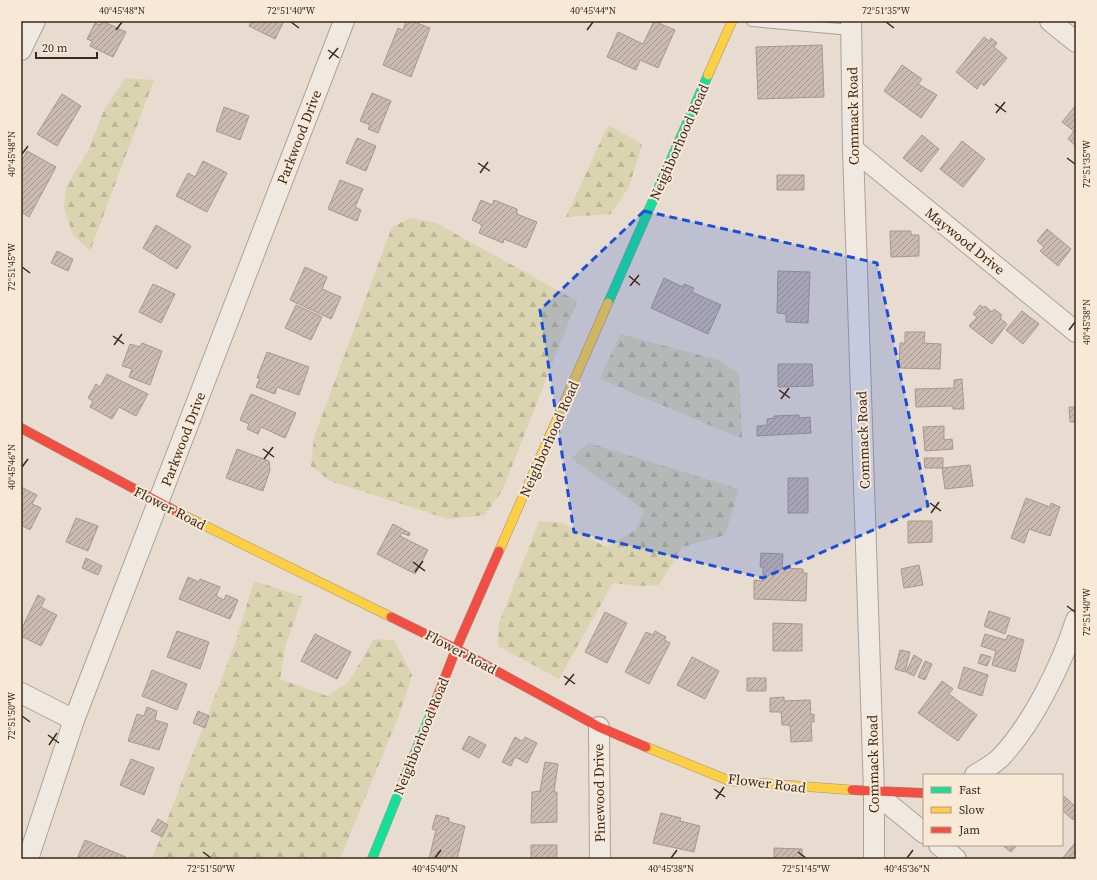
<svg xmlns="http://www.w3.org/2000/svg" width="1097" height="880" font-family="'Source Serif 4',serif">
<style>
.forest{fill:url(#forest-firs)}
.building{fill:url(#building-hatch);stroke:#a8978e}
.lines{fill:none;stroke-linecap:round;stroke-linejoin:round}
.lane-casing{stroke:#aca298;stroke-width:12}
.street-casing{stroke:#aca298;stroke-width:22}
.fast-casing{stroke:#9c9188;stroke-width:10}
.slow-casing{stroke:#9c9188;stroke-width:10}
.jam-casing{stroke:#9c9188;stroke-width:10}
.lane{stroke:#efe9e2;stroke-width:10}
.street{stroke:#efe9e2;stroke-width:20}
.fast{stroke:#16e098;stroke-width:9}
.slow{stroke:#ffcf43;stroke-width:9}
.jam{stroke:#f24e42;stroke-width:9}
.marked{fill:#1d4ed8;fill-opacity:0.2;stroke:#1d4ed8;stroke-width:3;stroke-dasharray:8 5;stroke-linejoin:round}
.ticks{fill:none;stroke:#3d291f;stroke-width:1.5}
.labels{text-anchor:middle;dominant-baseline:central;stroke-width:4;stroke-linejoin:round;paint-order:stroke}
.street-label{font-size:14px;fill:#3d291f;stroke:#f8e9d6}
.neatline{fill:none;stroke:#3d291f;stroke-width:1.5}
.ticks-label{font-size:10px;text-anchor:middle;fill:#3d291f}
</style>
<defs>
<pattern id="forest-firs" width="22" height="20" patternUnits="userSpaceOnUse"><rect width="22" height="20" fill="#dad4b1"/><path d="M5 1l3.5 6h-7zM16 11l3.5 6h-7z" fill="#bcb698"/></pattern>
<pattern id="building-hatch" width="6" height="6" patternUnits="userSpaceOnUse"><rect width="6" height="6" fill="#cbbab0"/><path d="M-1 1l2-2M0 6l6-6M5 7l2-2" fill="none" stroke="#a6978f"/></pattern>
</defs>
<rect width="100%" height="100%" fill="#e7dccf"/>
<!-- forest -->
<path class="forest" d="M125 78 154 80 90 251 73 235 64 208 66 187 89 149 104 110Z
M608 125 642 144 629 187 611 214 566 217Z
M410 218 436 223 577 301 503 489 485 515 448 519 330 481 311 466 314 437 392 227Z
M620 334 719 360 739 374 742 439 600 379Z
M589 443 739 489 725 535 682 547 659 585 638 586 613 583 559 679 498 646 499 623 539 521 562 523 606 547 636 530 644 510 571 458Z
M254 581 303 597 286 644 280 679 327 696 348 683 374 639 394 640 412 675 399 715 340 859H152L235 644Z"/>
<!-- building -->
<path class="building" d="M102 21 126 32 113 57 90 46 92 41 87 39 95 23 100 25Z
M251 21H284L275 39 249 26Z
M406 21H412L430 28 411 77 383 65 398 28 403 30Z
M654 21 675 30 658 68 640 60 636 70 607 57 618 32 643 44Z
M984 37 989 41 991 38 997 43 994 47 1007 58 984 86 981 83 977 89 956 72Z
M822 45 824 97 758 99 756 47Z
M902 65 922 79 918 84 937 95 921 118 884 91Z
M372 93 391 101 378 133 368 129 370 125 360 121Z
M62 94 81 106 57 146 37 134Z
M1076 105V146L1068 139 1074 131 1062 122Z
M224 107 249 116 240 140 216 131Z
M922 135 939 149 921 172 903 158Z
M357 138 376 146 366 171 346 163Z
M962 141 985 159 963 187 940 169Z
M27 151 56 167 29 217 21 212V162Z
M203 161 227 173 207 212 176 196 188 173 195 177Z
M777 175H804V190H777Z
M340 180 363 189 355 207 361 210 357 221 328 209Z
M481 200 492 205 494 200 517 209V214L537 222 526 248 504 239 503 243 479 233 482 225 472 220Z
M156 225 191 246 177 269 143 248Z
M1047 229 1071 249 1058 266 1040 251 1044 247 1037 241Z
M890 231H911V235H919V256L891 257Z
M57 251 73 259 68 271 51 263Z
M305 267 327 277 322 289 341 297 331 319 290 300Z
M778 271 810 272 808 323 786 322V314L777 313Z
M664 278 683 287 684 284 694 288 692 292 721 305 708 334 651 308Z
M153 284 175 294 161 323 139 312Z
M296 305 322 317 311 340 285 328Z
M980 305 984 308 985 306 992 312 994 309 1002 315 1000 318 1007 324 992 344 969 326 977 317 973 314Z
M1022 311 1039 324 1023 344 1006 330Z
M905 332H925L924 343 941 344 940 369 899 368 900 343H905Z
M142 343 162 351 150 385 129 377 132 369 122 366 130 344 140 347Z
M267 352 309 367 299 395 277 387 275 394 256 387 260 378H257Z
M778 364H812L813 386 778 387Z
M107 374 148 394 136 416 119 407 112 419 90 407 93 401 88 398 96 384 100 387Z
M962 379 964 409H953V406L916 407 915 389 954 388V380Z
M251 394 296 413 285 438 261 427 258 434 247 429 249 424 240 420Z
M1069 407H1076V422H1070Z
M799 415V418L810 417 811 433 757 436V426L767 425V419L774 418V416Z
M944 426V440L952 439 953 449 925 451 923 427Z
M237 449 269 461 270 470 263 491 226 478Z
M924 458H943V468H925Z
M970 465 973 486 945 489 942 468Z
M788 478H808V513H788Z
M21 487 37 495 32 504 41 508 30 530 21 525Z
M1026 498 1050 507 1051 503 1060 507 1050 536 1029 529 1024 543 1011 538Z
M76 518 98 526 88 551 66 542Z
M908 521H932V542L908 543Z
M393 524 410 533 409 536 402 533 400 536 428 550 415 574 377 554Z
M761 553 783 554 782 568 803 569V573H807L806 601 754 599V580L763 581V567H760Z
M86 558 102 566 98 575 82 568Z
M919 565 923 585 904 588 901 569Z
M188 577 199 582 200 579 220 587 216 596 224 600 226 595 238 600 230 619 179 599Z
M38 595 45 599 41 607 57 615 41 646 21 636V630Z
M989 611 1010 618 1005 634 984 626Z
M605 612 627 623 607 663 585 652Z
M773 623 802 624V651H773Z
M177 631 209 642 200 669 167 657Z
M655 631 666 637 664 640 670 643 649 684 625 672 646 632 653 635Z
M315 634 351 652 337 679 301 661Z
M985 634 1006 640 1008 635 1024 640 1015 672 992 665 996 651 981 646Z
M900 650 910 652 905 672 895 669Z
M981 654 991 657 987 666 978 663Z
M914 655 922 660 914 676 906 672Z
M692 657 719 671 705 699 677 685Z
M925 661 932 664 925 680 918 677Z
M964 667 988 675 982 696 958 688Z
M152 670 187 684 177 710 142 696Z
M747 678H766V691H747Z
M942 681 953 689 949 694 977 715 958 741 918 713Z
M784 697V701L810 700 811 715 814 714V722H811L812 741 791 742 790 725H782L781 712H770V698Z
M147 707 157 711 155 720 168 724 159 750 128 741 137 714 144 716Z
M198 711 209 716 205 728 193 723Z
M469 736 486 745 479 758 462 749Z
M515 737 522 741 525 737 537 743 527 763 515 757 511 766 502 762Z
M131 759 154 768 144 795 120 785Z
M545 762 558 764 554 792H557V822L531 823 532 792 540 791Z
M1064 796 1076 807V817L1073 820 1062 810V799Z
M661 813 681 818 680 821 700 826 694 852 653 843Z
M436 815 449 818V822L465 826 457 859H429L436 830 432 829Z
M158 819 168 825 162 837 151 831Z
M85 840 126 857V859H77Z
M1074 844 1076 846V859H1062Z
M531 845H557V859H531Z
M1002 845H1017L1011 852Z
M774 848 802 849V858L812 859H774Z"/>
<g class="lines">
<!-- lane casing -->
<g class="lane-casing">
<path id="lane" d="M752 21 851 30"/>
</g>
<!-- street casing -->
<g class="street-casing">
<path id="street" d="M851 21 853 149 874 792V859
M1050 21 1076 42
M21 50 35 21
M853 149 1076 332
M21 693 74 720
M599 727 600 859
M975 775C983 770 993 765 1000 758 1032 725 1062 664 1076 620
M874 792 924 833
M939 845 956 859
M28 859 74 720 344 21"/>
</g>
<!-- fast casing -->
<g class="fast-casing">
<path id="fast" d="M608 303 708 75
M372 859 431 713"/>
</g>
<!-- slow casing -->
<g class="slow-casing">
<path id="slow" d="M708 75 732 21
M181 514 391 617
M499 551 608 303
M646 747 730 781 852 790"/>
</g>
<!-- jam casing -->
<g class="jam-casing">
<path id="jam" d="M21 428 181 514
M391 617 456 649 599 727 646 747
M431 713 456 649 499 551
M852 790 924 793"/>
</g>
<!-- lane -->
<use href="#lane" class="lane"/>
<!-- street -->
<use href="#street" class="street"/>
<!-- fast -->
<use href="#fast" class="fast"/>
<!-- slow -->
<use href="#slow" class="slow"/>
<!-- jam -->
<use href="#jam" class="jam"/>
</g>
<!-- marked area -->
<path class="marked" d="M644 211 877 263 928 506 763 578 574 532 540 310Z"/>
<!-- ticks -->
<path class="ticks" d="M291 22 299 28M886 22 894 28M116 30 122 22M587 30 593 22M328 50 339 58M329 59 338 48M995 104 1006 112M996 113 1005 102M22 154 28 146M1067 158 1075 164M478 163 490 171M480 173 488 162M22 267 30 273M629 276 640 285M630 286 639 275M1069 330 1075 322M113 336 124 344M114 345 122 334M779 390 790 398M781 399 789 388M263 449 274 457M264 459 273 447M22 467 28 459M930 503 941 511M931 513 939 502M413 562 425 571M415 572 423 561M1067 606 1075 612M564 676 575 684M565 685 574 674M22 716 30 722M48 735 59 743M49 745 57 733M714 789 725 797M716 799 724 787M203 852 211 858M798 852 806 858M435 858 441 850M671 858 677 850M907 858 913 850"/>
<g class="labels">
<!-- street labels -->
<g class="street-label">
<text transform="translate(853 116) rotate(-91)">Commack Road</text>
<text transform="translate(299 137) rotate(-69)">Parkwood Drive</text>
<text transform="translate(679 142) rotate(-66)">Neighborhood Road</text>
<text transform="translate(965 241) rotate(39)">Maywood Drive</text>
<text transform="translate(183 439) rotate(-69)">Parkwood Drive</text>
<text transform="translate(549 439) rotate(-66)">Neighborhood Road</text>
<text transform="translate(863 440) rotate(-92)">Commack Road</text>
<text transform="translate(170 508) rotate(27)">Flower Road</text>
<text transform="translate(461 652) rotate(28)">Flower Road</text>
<text transform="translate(421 736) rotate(-68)">Neighborhood Road</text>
<text transform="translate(873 764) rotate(-91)">Commack Road</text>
<text transform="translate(767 783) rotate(7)">Flower Road</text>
<text transform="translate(599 793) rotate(-91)">Pinewood Drive</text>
</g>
</g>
<!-- border -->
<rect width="1097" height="880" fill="none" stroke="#f8e9d6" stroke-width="44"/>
<!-- legend -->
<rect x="923" y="774" width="140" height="72" fill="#f8e9d6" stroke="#ad9c8d"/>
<rect x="931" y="787" width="20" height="6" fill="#16e098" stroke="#ad9c8d"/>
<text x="959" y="794" font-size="12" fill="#3d291f">Fast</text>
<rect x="931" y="807" width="20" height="6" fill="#ffcf43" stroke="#ad9c8d"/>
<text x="959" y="814" font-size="12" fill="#3d291f">Slow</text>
<rect x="931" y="827" width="20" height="6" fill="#f24e42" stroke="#ad9c8d"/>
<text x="959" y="834" font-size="12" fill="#3d291f">Jam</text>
<!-- scale -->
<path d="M36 52v6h61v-6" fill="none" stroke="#3d291f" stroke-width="2"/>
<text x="42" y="52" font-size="12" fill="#3d291f" stroke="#f8e9d6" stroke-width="3" paint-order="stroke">20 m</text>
<rect x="22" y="22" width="1053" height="836" class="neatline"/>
<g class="ticks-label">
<text x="122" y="14">40°45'48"N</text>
<text x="291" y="14">72°51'40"W</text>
<text x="593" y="14">40°45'44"N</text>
<text x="886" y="14">72°51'35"W</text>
<text transform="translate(11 154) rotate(-90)" y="4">40°45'48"N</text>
<text transform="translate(1086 164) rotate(-90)" y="4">72°51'35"W</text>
<text transform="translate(11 267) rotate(-90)" y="4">72°51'45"W</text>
<text transform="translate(1086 322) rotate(-90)" y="4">40°45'38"N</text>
<text transform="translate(11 467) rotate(-90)" y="4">40°45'46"N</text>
<text transform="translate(1086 612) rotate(-90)" y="4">72°51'40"W</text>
<text transform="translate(11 716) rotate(-90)" y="4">72°51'50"W</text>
<text x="211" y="872">72°51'50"W</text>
<text x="435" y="872">40°45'40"N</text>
<text x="671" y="872">40°45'38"N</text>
<text x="806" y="872">72°51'45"W</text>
<text x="907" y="872">40°45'36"N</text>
</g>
</svg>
